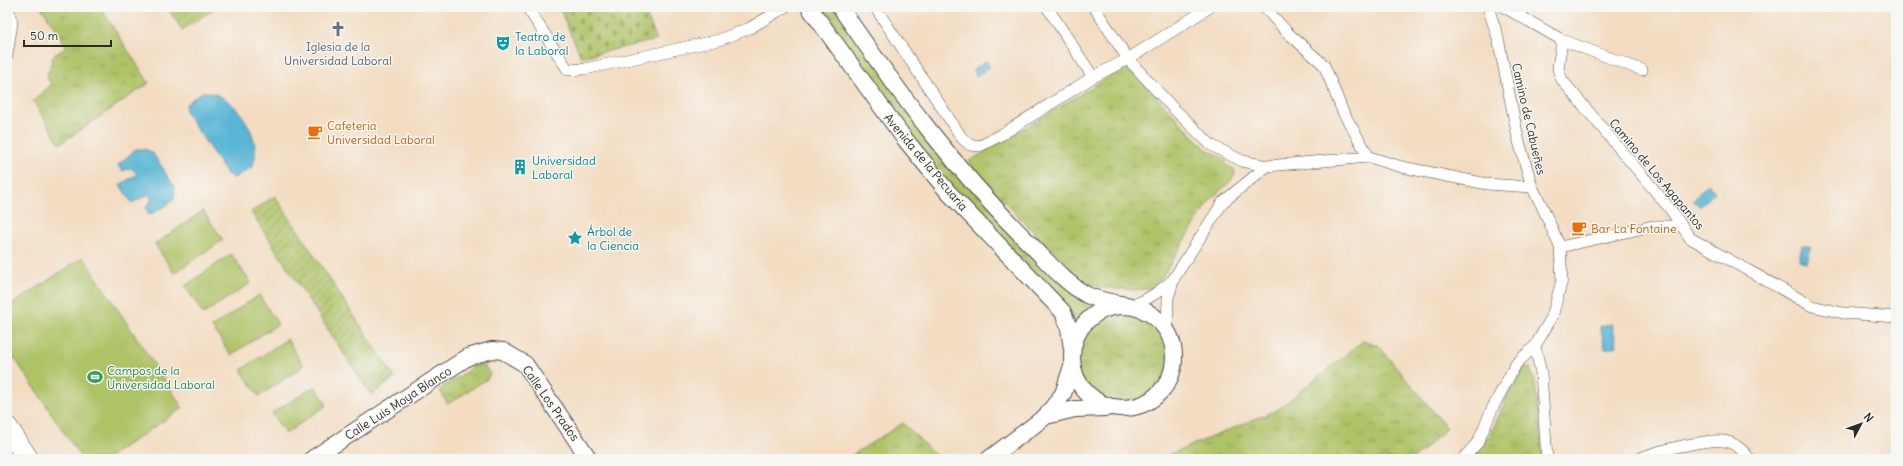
<svg xmlns="http://www.w3.org/2000/svg" width="1903" height="466" font-family="Delius,sans-serif">
<style>
.grass{fill:url(#grass-tufts);stroke:#6c7648}
.cemetery{fill:url(#cemetery-stones);stroke:#6c7648}
.park{fill:#aec266;stroke:#6c7648}
.garden{fill:url(#garden-furrows);stroke:#6c7648}
.water{fill:#58b5d6;stroke:#427080}
.lines{fill:none;stroke-linecap:round;stroke-linejoin:round}
.street-casing{stroke:#494642;stroke-width:12}
.secondary-casing{stroke:#494642;stroke-width:18}
.highway-casing{stroke:#494642;stroke-width:22}
.street{stroke:#fff;stroke-width:11}
.secondary{stroke:#fff;stroke-width:16}
.highway{stroke:#fff;stroke-width:21}
.labels{text-anchor:middle;dominant-baseline:central;stroke-width:3;stroke-linejoin:round;paint-order:stroke}
.culture-label{font-size:12px;fill:#0d838f;stroke:#f6f6f2;text-anchor:start}
.worship-label{font-size:12px;fill:#5b616d;stroke:#f6f6f2}
.street-label{font-size:12px;fill:#2b2b2b;stroke:#f6f6f2}
.food-label{font-size:12px;fill:#c56008;stroke:#f6f6f2;text-anchor:start}
.leisure-label{font-size:12px;fill:#27864d;stroke:#f6f6f2;text-anchor:start}
</style>
<defs>
<pattern id="grass-tufts" width="24" height="20" patternUnits="userSpaceOnUse"><rect width="24" height="20" fill="#aec266"/><path d="M3 7l-1-3M5 7V3M7 7l1-3M15 17l-1-3M17 17v-4M19 17l1-3" fill="none" stroke="#8e9e54"/></pattern>
<pattern id="cemetery-stones" width="16" height="16" patternUnits="userSpaceOnUse"><rect width="16" height="16" fill="#aec266"/><path d="M2 7V4a2 2 0 0 1 4 0v3zM10 15v-3a2 2 0 0 1 4 0v3z" fill="#8e9e54"/></pattern>
<pattern id="garden-furrows" width="10" height="10" patternUnits="userSpaceOnUse"><rect width="10" height="10" fill="#aec266"/><path d="M-1 1l2-2M0 10L10 0M9 11l2-2" fill="none" stroke="#8e9e54"/></pattern>
</defs>
<rect width="100%" height="100%" fill="#f6f6f2"/>
<filter id="ink" filterUnits="userSpaceOnUse"><feTurbulence type="fractalNoise" baseFrequency=".025" numOctaves="2"/><feDisplacementMap in="SourceGraphic" scale="8" xChannelSelector="R" yChannelSelector="G"/><feConvolveMatrix kernelMatrix="1 2 1 2 8 2 1 2 1" color-interpolation-filters="sRGB"/></filter>
<filter id="wash" filterUnits="userSpaceOnUse"><feTurbulence type="fractalNoise" baseFrequency=".012" numOctaves="4" result="noise"/><feDisplacementMap in="SourceGraphic" scale="16" xChannelSelector="R" yChannelSelector="G"/><feGaussianBlur stdDeviation="0.9" result="paint"/><feColorMatrix in="noise" values="0 0 0 0 0 0 0 0 0 0 0 0 0 0 0 0 0 1.4 0 .05"/><feComposite in="paint" operator="in"/></filter>
<g filter="url(#wash)">
<rect width="100%" height="100%" fill="#f3dcc1"/>
<!-- grass -->
<path class="grass" d="M41 7H100L149 83 60 144 33 101 51 85 47 76 53 56 67 47Z
M809 7H840L923 123 1089 296 1141 309 1155 317 1167 332 1171 341 1174 358 1171 373 1168 381 1154 397 1135 407 1117 408 1094 401 1086 392 1078 382 1072 366 1069 328 948 192Z
M1127 66 1206 149 1227 160 1224 164 1234 169 1235 175 1230 182 1211 199 1162 277 1152 288 1136 290 1103 288 1082 280 1021 219 968 162Z
M1363 341 1378 345 1447 428 1413 459H1159L1277 410Z
M483 364 490 374 487 379 448 404 440 391 442 388 473 367Z
M1521 366 1530 368 1535 382 1543 459H1473L1493 429Z
M903 423 939 459H846Z"/>
<!-- cemetery -->
<path class="cemetery" d="M559 7H643L657 40 581 57Z"/>
<!-- park -->
<path class="park" d="M203 211 223 240 174 273 155 244Z
M231 254 251 283 203 314 185 286Z
M83 257 183 408 106 459H82L7 347V308Z
M259 295 278 324 231 355 212 327Z
M287 339 304 366 259 396 241 370Z
M315 386 327 405 285 434 272 413Z"/>
<!-- garden -->
<path class="garden" d="M167 7H217L182 30Z
M275 196 395 378 371 395 251 212Z"/>
<!-- water -->
<path class="water" d="M986 61 990 67 976 76 973 70Z
M202 92C233 90 266 139 252 167L234 178 227 174 185 111 186 104Z
M136 149H144L152 152 174 186 175 197 167 205 149 215 146 208 152 199 149 194 132 203 120 185 137 174 131 168 122 171 118 165Z
M1708 184 1715 192 1700 207 1693 200Z
M1802 245 1811 247 1807 262 1799 260Z
M1612 324 1617 346 1605 349 1600 326Z"/>
</g>
<g filter="url(#ink)">
<g class="lines">
<!-- street casing -->
<g class="street-casing">
<path id="street" d="M527 7 568 70 585 69 719 40 750 28 785 7
M875 7 962 138 970 145 980 146 1001 135 1093 77 1128 59 1210 7
M1047 7 1093 77
M1094 7 1128 59 1172 107 1211 145 1242 161 1267 166 1369 157 1402 167 1487 184 1532 187
M1264 7 1288 33 1324 65 1343 112 1369 157
M1504 7 1562 40 1558 69 1562 80 1671 210 1690 238 1812 306 1843 313 1896 317
M1562 40 1642 70
M7 55 12 23 8 7
M1560 247 1653 226H1680
M1131 306C1148 300 1160 291 1174 279
M1167 332 1168 298 1174 278 1223 202 1267 166
M1535 346 1541 373 1547 459
M1463 459 1478 442 1493 407 1516 364 1535 346 1552 317 1562 280 1560 247 1542 206 1532 187 1518 138 1498 38 1488 7
M1639 459C1653 451 1707 439 1723 441 1735 442 1742 450 1750 459"/>
</g>
<!-- secondary casing -->
<g class="secondary-casing">
<path id="secondary" d="M809 7 904 138 948 192 1063 312 1069 328 1072 349
M840 7C898 92 958 173 1031 245 1048 262 1065 283 1087 295 1099 301 1117 303 1131 306
M1072 357a51 51 0 1 1 102 0a51 51 0 1 1-102 0Z
M1046 416 1075 409 1107 408
M312 459 468 357 492 350 503 351 525 364 589 459
M989 459 1046 416 1063 394 1072 366"/>
</g>
<!-- highway casing -->
<g class="highway-casing">
<path id="highway" d="M7 427 28 459"/>
</g>
<!-- street -->
<use href="#street" class="street"/>
<!-- secondary -->
<use href="#secondary" class="secondary"/>
<!-- highway -->
<use href="#highway" class="highway"/>
</g>
</g>
<!-- icons -->
<defs>
<g id="church-bare" transform="scale(1.2)"><path d="M-1.2-6h2.4v3.5h3.3v2.4h-3.3V6h-2.4V-.1h-3.3v-2.4h3.3Z" fill="#6b7280" stroke="#f6f6f2" stroke-width="2.5" paint-order="stroke"/></g>
<g id="theatre-bare" transform="scale(1.2)"><path d="M-5-5.5Q0-4 5-5.5V0Q5 5 0 6Q-5 5-5 0ZM-3.3-2.5H-1v1.5H-3.3ZM1-2.5H3.3v1.5H1ZM-2.8 1Q0 5.5 2.8 1Z" fill="#0f9aa8" stroke="#f6f6f2" stroke-width="2.5" paint-order="stroke"/></g>
<g id="cafe-bare" transform="scale(1.2)"><path d="M-5.5-4.5H6V0H3Q3 3.5 0 3.5H-2.5Q-5.5 3.5-5.5 0ZM3-3.2v2h1.7v-2ZM-6 4.5H4V6H-6Z" fill="#e8710a" stroke="#f6f6f2" stroke-width="2.5" paint-order="stroke"/></g>
<g id="building-bare" transform="scale(1.2)"><path d="M-4-6H4V6H1V3H-1V6H-4ZM-2.5-4.3h1.7v1.8h-1.7ZM.8-4.3h1.7v1.8H.8ZM-2.5-1h1.7V.8h-1.7ZM.8-1h1.7V.8H.8Z" fill="#0f9aa8" stroke="#f6f6f2" stroke-width="2.5" paint-order="stroke"/></g>
<g id="sight-bare" transform="scale(1.2)"><path d="M0-6L1.8-2.2L6-1.7L2.9 1.2L3.7 5.4L0 3.3L-3.7 5.4L-2.9 1.2L-6-1.7L-1.8-2.2Z" fill="#0f9aa8" stroke="#f6f6f2" stroke-width="2.5" paint-order="stroke"/></g>
<g id="stadium-bare" transform="scale(1.2)"><path d="M0-5a6.5 5 0 1 0 0 10a6.5 5 0 1 0 0-10ZM-3.5-1.8h7v3.6h-7Z" fill="#2e9e5b" stroke="#f6f6f2" stroke-width="2.5" paint-order="stroke"/></g>
</defs>
<g fill-rule="evenodd">
<use href="#church-bare" x="338" y="29"/>
<use href="#theatre-bare" x="503" y="43"/>
<use href="#cafe-bare" x="315" y="132"/>
<use href="#building-bare" x="520" y="167"/>
<use href="#cafe-bare" x="1579" y="228"/>
<use href="#sight-bare" x="575" y="238"/>
<use href="#stadium-bare" x="95" y="377"/>
</g>
<g class="labels">
<!-- culture labels -->
<g class="culture-label">
<text x="515" y="36">Teatro de<tspan x="515" dy="14">la Laboral</tspan></text>
<text x="532" y="160">Universidad<tspan x="532" dy="14">Laboral</tspan></text>
<text x="587" y="231">Árbol de<tspan x="587" dy="14">la Ciencia</tspan></text>
</g>
<!-- worship labels -->
<g class="worship-label">
<text x="338" y="46">Iglesia de la<tspan x="338" dy="14">Universidad Laboral</tspan></text>
</g>
<!-- street labels -->
<g class="street-label">
<text transform="translate(1529 119) rotate(77)">Camino de Cabueñes</text>
<text transform="translate(926 162) rotate(50)">Avenida de la Pecuaria</text>
<text transform="translate(1657 174) rotate(50)">Camino de Los Agapantos</text>
<text transform="translate(398 403) rotate(-33)">Calle Luis Moya Blanco</text>
<text transform="translate(551 403) rotate(55)">Calle Los Prados</text>
</g>
<!-- food labels -->
<g class="food-label">
<text x="327" y="125">Cafeteria<tspan x="327" dy="14">Universidad Laboral</tspan></text>
<text x="1591" y="228">Bar La Fontaine</text>
</g>
<!-- leisure labels -->
<g class="leisure-label">
<text x="107" y="370">Campos de la<tspan x="107" dy="14">Universidad Laboral</tspan></text>
</g>
</g>
<!-- margin -->
<rect width="1903" height="466" fill="none" stroke="#f6f6f2" stroke-width="24"/>
<!-- north arrow -->
<g transform="translate(1861 424) rotate(49)" stroke="#f6f6f2" stroke-width="3" paint-order="stroke">
<path d="M0-3L7 15L0 10L-7 15Z" fill="#2b2b2b"/>
<text y="-6" font-size="11" font-weight="bold" text-anchor="middle" fill="#2b2b2b">N</text>
</g>
<!-- scale -->
<path d="M24 40v6h87v-6" fill="none" stroke="#2b2b2b" stroke-width="2"/>
<text x="30" y="40" font-size="12" fill="#2b2b2b" stroke="#f6f6f2" stroke-width="3" paint-order="stroke">50 m</text>
</svg>
